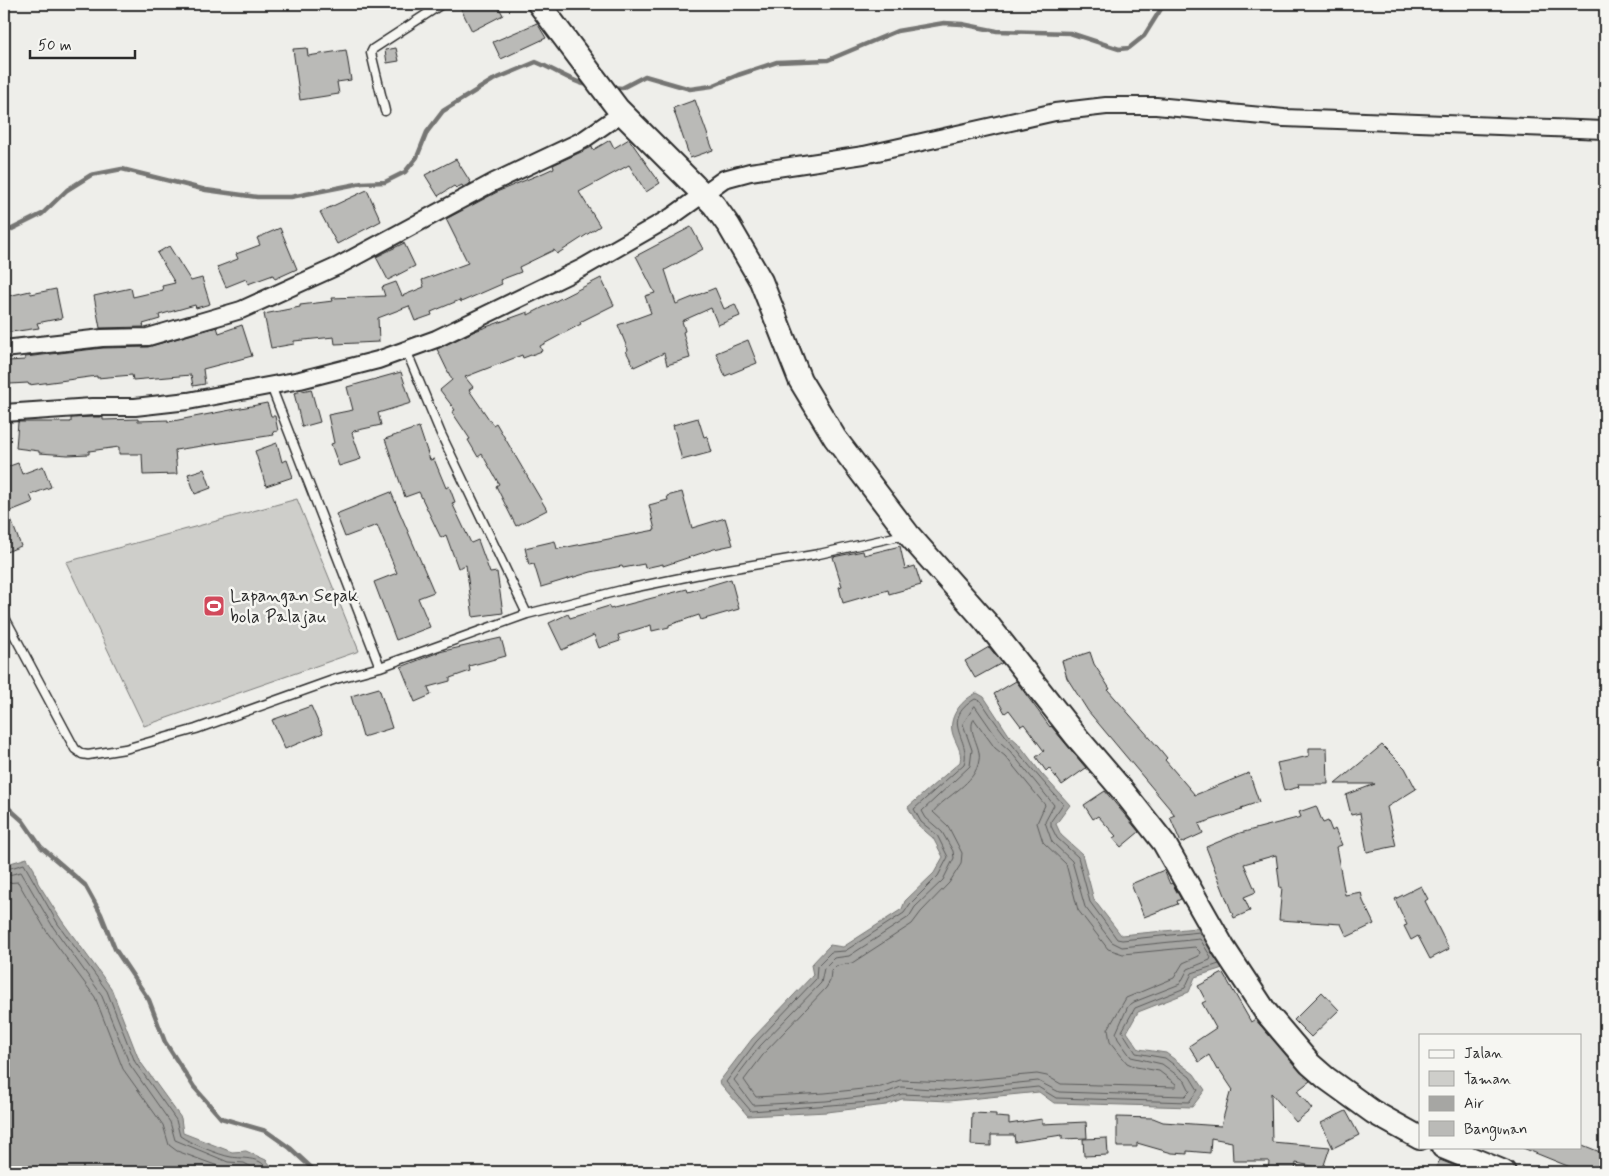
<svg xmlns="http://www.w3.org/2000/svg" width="1609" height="1176" font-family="Mynerve,sans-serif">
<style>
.green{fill:#cececa;stroke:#7c7c7a}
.water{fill:#a6a6a3;stroke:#757573}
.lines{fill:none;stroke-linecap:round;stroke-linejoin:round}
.shore{stroke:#5c5c5b;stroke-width:1}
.stream{stroke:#757573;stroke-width:4.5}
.building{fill:#babab7;stroke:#2b2b2b}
.lane-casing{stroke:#2b2b2b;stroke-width:11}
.street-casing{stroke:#2b2b2b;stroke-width:20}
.secondary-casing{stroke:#2b2b2b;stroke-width:26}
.lane{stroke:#f6f6f2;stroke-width:8}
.street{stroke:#f6f6f2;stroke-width:16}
.secondary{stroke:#f6f6f2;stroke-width:22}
.labels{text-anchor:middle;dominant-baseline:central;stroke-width:5;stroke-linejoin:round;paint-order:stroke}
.poi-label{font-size:18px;fill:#2b2b2b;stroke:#f6f6f2;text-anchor:start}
</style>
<rect width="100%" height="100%" fill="#eeeeea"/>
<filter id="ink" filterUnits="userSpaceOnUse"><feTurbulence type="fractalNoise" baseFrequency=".02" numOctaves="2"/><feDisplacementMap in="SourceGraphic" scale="10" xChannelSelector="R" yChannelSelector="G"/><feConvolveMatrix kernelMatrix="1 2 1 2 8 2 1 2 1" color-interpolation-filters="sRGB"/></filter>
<g filter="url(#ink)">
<!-- green -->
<path class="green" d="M297 499 359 651 144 726 66 562Z"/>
<!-- water -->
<path class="water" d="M977 693 984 697 1009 735 1018 743 1041 773 1070 805 1056 824 1061 835 1082 854 1094 900 1121 935 1207 927 1229 966 1195 977 1189 992 1138 1012 1127 1032 1139 1049 1166 1053 1194 1074 1205 1090 1192 1107 1054 1103 1039 1092 949 1101 902 1099 886 1105 827 1112 748 1116 719 1082 752 1039 813 975 811 965 830 945 843 947 902 909 905 901 934 873 943 857 933 838 918 825 908 807 960 762C963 750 954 742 952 731 949 715 963 699 977 693Z
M27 858 34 869 38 883 62 921 111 988 139 1060 181 1118 183 1133 232 1152 246 1151 266 1160 273 1168 272 1172H4V865Z"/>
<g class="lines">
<!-- shore -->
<path class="shore" d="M975 706 1000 742 1010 751 1054 805 1045 822 1052 842 1072 861 1085 907 1112 942 1122 947 1200 939 1211 957 1210 960 1188 969 1180 984 1134 1002 1128 1006 1116 1033 1118 1039 1131 1057 1162 1064 1185 1081 1190 1091 1185 1096 1059 1092 1038 1081 949 1090 901 1087 883 1094 826 1101 753 1105 734 1080 760 1046 821 983 824 968 834 958 849 956 909 917 915 907 943 880 954 858 953 851 942 832 926 818 922 811 970 766 972 750 963 724Z
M974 719 995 748 1005 756 1045 805 1037 823 1043 842 1066 864 1078 910 1108 949 1123 954 1195 947 1200 952 1199 956 1183 963 1174 978 1126 998 1108 1029 1110 1042 1127 1063 1136 1067 1159 1071 1176 1084V1087L1061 1084 1047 1076 1037 1074 949 1082 900 1080 881 1087 825 1093 756 1097 744 1080 766 1051 826 988 830 981 831 971 836 966 852 963 912 924 921 912 949 883 961 864 962 853 948 826 933 812C946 795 976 784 979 760 982 747 966 730 974 719Z
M4 870 24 864 58 924 107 991 135 1062 176 1120 180 1136C190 1143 219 1155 231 1157 243 1159 264 1156 268 1172
M4 876 21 872 53 927 101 994 130 1065 170 1122 175 1140 228 1162 244 1163 261 1172
M4 883 18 882 47 932 95 997 123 1069 163 1125 169 1145 177 1151 226 1169 247 1172
M1200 932 1122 940 1117 939 1090 902 1078 857 1057 838 1051 826V821L1063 804C1033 771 1005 738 981 701L975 699C938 722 972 739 964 764L914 809 921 822 937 835 948 857 938 876 910 904 904 913 845 951 831 952 817 966 816 979 756 1042 726 1082 751 1111 884 1101 902 1094 949 1096 1038 1087 1056 1098 1189 1102 1198 1090 1190 1077 1165 1058 1136 1053 1122 1031 1135 1008 1185 988 1192 973 1219 964"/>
<!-- stream -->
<path class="stream" d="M610 87 622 88 645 76 690 89 712 86 738 75 777 62 828 60 897 31 944 23 962 24 997 31 1070 33 1119 49 1129 48 1144 36 1164 4
M4 233 42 214 67 190 91 175 122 169 206 190 257 197H291L362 183 385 182 405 172 417 157 427 132 443 111 493 80 536 62C552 68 575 84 590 85
M4 804 23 821 41 847 85 885 101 914 115 949 149 1000 165 1042 194 1087 221 1118 266 1131 290 1148 316 1172"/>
</g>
<!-- building -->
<path class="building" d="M466 4H497L503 15 472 31 460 7Z
M537 23 546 38 501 59 493 42Z
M307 48 308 56 346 50 351 80 337 82 339 94 300 100 293 49Z
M396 48 399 61 387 63 385 50Z
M695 100 713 150 690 158 673 108Z
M629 139 660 183 646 192 629 165 579 192 600 226 557 254 554 250 519 267 521 272 500 280 502 284 461 302 460 300 431 312 432 315 415 321 409 306 378 318 379 342 335 344 334 337 294 341V344L271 348 264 314 300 307V305L333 301 332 298 385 296 382 287 396 282 402 296 424 287 422 280 468 263 446 219 499 191 543 173 554 168 553 165 592 147 593 150 610 140 614 148Z
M456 159 471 183 463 187 462 185 456 188 454 186 438 196 425 175Z
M367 190 381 221 337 244 320 212Z
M691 227 703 249 665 270 676 304 715 288 724 309 735 304 740 316 718 325 711 308 682 321 685 331 683 332 690 358 667 365 664 353 634 367 626 351 628 350 618 325 651 313 645 296 655 293 636 256Z
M280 228 297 269 275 279 273 275 248 284 246 279 226 287 217 267 238 259 236 254 260 245 257 238Z
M404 243 415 266 388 280 376 257Z
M169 246 191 281 202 278 210 304 196 308 195 305 159 315 160 319 143 324 144 327 100 328 94 296 131 288 133 297 163 290 162 286 175 283 157 253Z
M601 278 614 305 580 322 581 324 540 346 542 351 523 358 522 355 465 377 473 387 469 390 493 425 496 423 547 510 516 526 496 486 499 484 482 454 478 457 468 440 470 439 452 412 455 410 440 390 452 380 437 349 475 331 528 312V315Z
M56 289 62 318 37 323 39 328 4 333V297L30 291 31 294Z
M242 325 252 356 203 369 205 384 193 386 191 375 133 380 132 375 97 378V376L29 385 28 383 10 384 8 361 25 360V357L103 348 148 347 217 327 219 333Z
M748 340 757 363 725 376 716 353Z
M401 372 411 403 378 413 381 425 354 431 352 433 361 459 339 466 331 444 334 443 328 415 353 410 347 387Z
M311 389 320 422 302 427 294 393Z
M267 403 271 416H275L278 431 273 432 274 435 175 450 177 474 143 475 142 454H119V447L89 451V454L68 455 39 453V451L16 448 18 422H71V418L92 417H103V420L138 419V421L168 420V422Z
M698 418 704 437 707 436 712 452 682 460 673 425Z
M419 427 430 460 434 459 446 488 449 486 455 502 452 503 471 543 478 540 490 573 497 572 503 613 473 617 466 565 458 568 446 535 441 538 419 492 405 497 385 439Z
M277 443 282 462 287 460 293 477 266 486 255 451Z
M18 463 22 474 43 466 51 487 30 495 33 502 8 512 21 546 4 553V468Z
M204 469 211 488 195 494 188 474Z
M391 492 434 592 418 598 430 627 396 640 374 582 397 573 377 525 345 537 336 514Z
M682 492 692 528 725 518 733 545 714 549 663 566V564L645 568 644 564 623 568 622 566 591 572 541 587 534 564 529 565 525 548 555 541 557 549 655 530 649 505 668 500 667 496Z
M900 546 905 569 915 566 921 585 889 594 888 590 843 603 839 587 842 586 833 557 863 551 864 555Z
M731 579 739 609 701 620 699 615 669 625V627L652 631 651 625 618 635 620 641 599 648 594 635 562 650 549 623 568 614 570 618 609 606 610 609 687 589 688 592Z
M501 638 506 656 469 666 470 671 450 678V681L428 687 431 695 415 702 401 667 439 652Z
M989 647 1002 663 975 678 965 661Z
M1090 652 1094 664 1110 689 1108 690 1158 747 1167 758 1165 760 1195 795 1249 773 1259 802 1241 808 1242 810 1199 824 1203 833 1181 843 1170 817 1175 815 1088 711 1067 678 1062 661Z
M1016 681 1050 727 1051 726 1086 768 1062 785 1049 768 1046 771 1036 757 1044 751 1024 724 1021 726 1009 710 1005 713 994 694Z
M379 688 392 728 363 737 351 696Z
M311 706 323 733 285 749 272 720Z
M1382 745 1405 768 1416 789 1387 807 1396 846 1367 852 1360 813 1351 815 1346 795 1375 784H1335Z
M1309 748H1327L1328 784H1298L1299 787 1284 791 1277 763 1309 756Z
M1105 791 1139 832 1121 847 1113 838 1116 836 1098 816 1093 819 1084 805Z
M1316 806 1323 823 1328 821 1332 831 1335 829 1342 845 1336 847 1345 895 1361 892 1363 901 1374 924 1347 937 1341 924 1279 920 1282 887 1280 888 1276 855 1244 864 1256 892 1244 897 1250 911 1234 918 1206 847 1240 833 1301 817 1299 812Z
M1164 870 1170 884 1172 883 1181 899 1177 901 1178 904 1144 917 1131 884Z
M1421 886 1428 899 1425 901 1449 949 1430 959 1418 936 1411 940 1404 926 1407 925 1395 899Z
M1223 973 1251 1022 1255 1019 1310 1081 1297 1091 1312 1109 1296 1122 1271 1093 1272 1142 1330 1147 1323 1168 1296 1163 1295 1172H1268L1269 1161H1233L1232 1142 1211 1138 1210 1153 1187 1151V1154L1172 1153 1137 1143V1147H1117V1117L1153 1118 1163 1122 1221 1126 1230 1093 1233 1090 1219 1069 1217 1070 1209 1055 1199 1062 1189 1046 1216 1028 1202 1003 1206 1001 1198 986Z
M1322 992 1339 1010 1311 1037 1294 1020Z
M1346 1111 1359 1135 1333 1148 1321 1123Z
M972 1113 996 1114V1117L1009 1118V1124L1042 1119V1124L1086 1122 1087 1138 1062 1139V1135L1015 1142 1014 1135H991V1146L971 1145Z
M1107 1138 1108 1155 1084 1156 1083 1139Z
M1580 1144 1605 1154V1172H1568L1570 1167 1523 1148 1580 1147Z
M1440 1160 1470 1172H1433Z"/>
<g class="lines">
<!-- lane casing -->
<g class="lane-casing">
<path id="lane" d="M385 111 371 53 373 49 442 4
M406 350 441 434 527 614
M271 386 380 667 527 614 622 590 705 573 819 554 904 535
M4 616 75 749 82 754 88 755 125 749 196 729 336 679 380 667"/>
</g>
<!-- street casing -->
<g class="street-casing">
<path id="street" d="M4 349 102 338 148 337 241 310 338 266 494 182 583 140 622 113
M4 413 92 407H135L188 401 300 380 378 360 436 339 582 268 671 217 724 179 750 172 864 155 1055 112 1106 106H1156L1284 118 1605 130"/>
</g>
<!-- secondary casing -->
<g class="secondary-casing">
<path id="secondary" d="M539 4 618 109 714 205 729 226 761 281 800 380 835 438 908 534 986 622 1075 735 1123 791 1164 843 1223 947 1265 1011 1310 1064 1326 1078 1373 1112 1420 1138
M1443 1147 1504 1172"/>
</g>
<!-- lane -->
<use href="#lane" class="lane"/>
<!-- street -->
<use href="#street" class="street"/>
<!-- secondary -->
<use href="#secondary" class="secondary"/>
</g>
</g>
<!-- icons -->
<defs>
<g id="stadium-square" transform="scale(1.125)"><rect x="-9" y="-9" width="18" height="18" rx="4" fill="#d1495b" stroke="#f6f6f2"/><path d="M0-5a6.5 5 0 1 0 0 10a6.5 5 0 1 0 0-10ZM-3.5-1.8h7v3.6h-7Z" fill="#fff"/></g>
</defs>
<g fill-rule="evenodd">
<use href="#stadium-square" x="214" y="606"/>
</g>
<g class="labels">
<!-- poi labels -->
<g class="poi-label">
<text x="230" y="596">Lapangan Sepak<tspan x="230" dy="21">bola Palajau</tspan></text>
</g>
</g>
<!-- margin -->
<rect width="1609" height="1176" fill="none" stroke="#f6f6f2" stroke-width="20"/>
<rect x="10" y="10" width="1589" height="1156" fill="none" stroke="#2b2b2b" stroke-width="2" filter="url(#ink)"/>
<!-- legend -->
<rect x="1419" y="1034" width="162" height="115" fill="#f6f6f2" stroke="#a5a5a2"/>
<rect x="1429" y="1050" width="25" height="8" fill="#f6f6f2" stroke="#a5a5a2"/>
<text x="1464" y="1058" font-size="15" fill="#2b2b2b">Jalan</text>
<rect x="1429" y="1071" width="25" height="15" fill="#cececa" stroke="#a5a5a2"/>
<text x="1464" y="1084" font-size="15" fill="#2b2b2b">Taman</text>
<rect x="1429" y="1096" width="25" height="15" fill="#a6a6a3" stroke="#a5a5a2"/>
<text x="1464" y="1108" font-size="15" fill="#2b2b2b">Air</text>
<rect x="1429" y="1121" width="25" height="15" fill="#babab7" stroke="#a5a5a2"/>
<text x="1464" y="1134" font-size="15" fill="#2b2b2b">Bangunan</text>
<!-- scale -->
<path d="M30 50v8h105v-8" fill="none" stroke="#2b2b2b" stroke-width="2.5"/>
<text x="38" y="50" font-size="15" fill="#2b2b2b" stroke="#f6f6f2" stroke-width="4" paint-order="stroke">50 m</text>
</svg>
